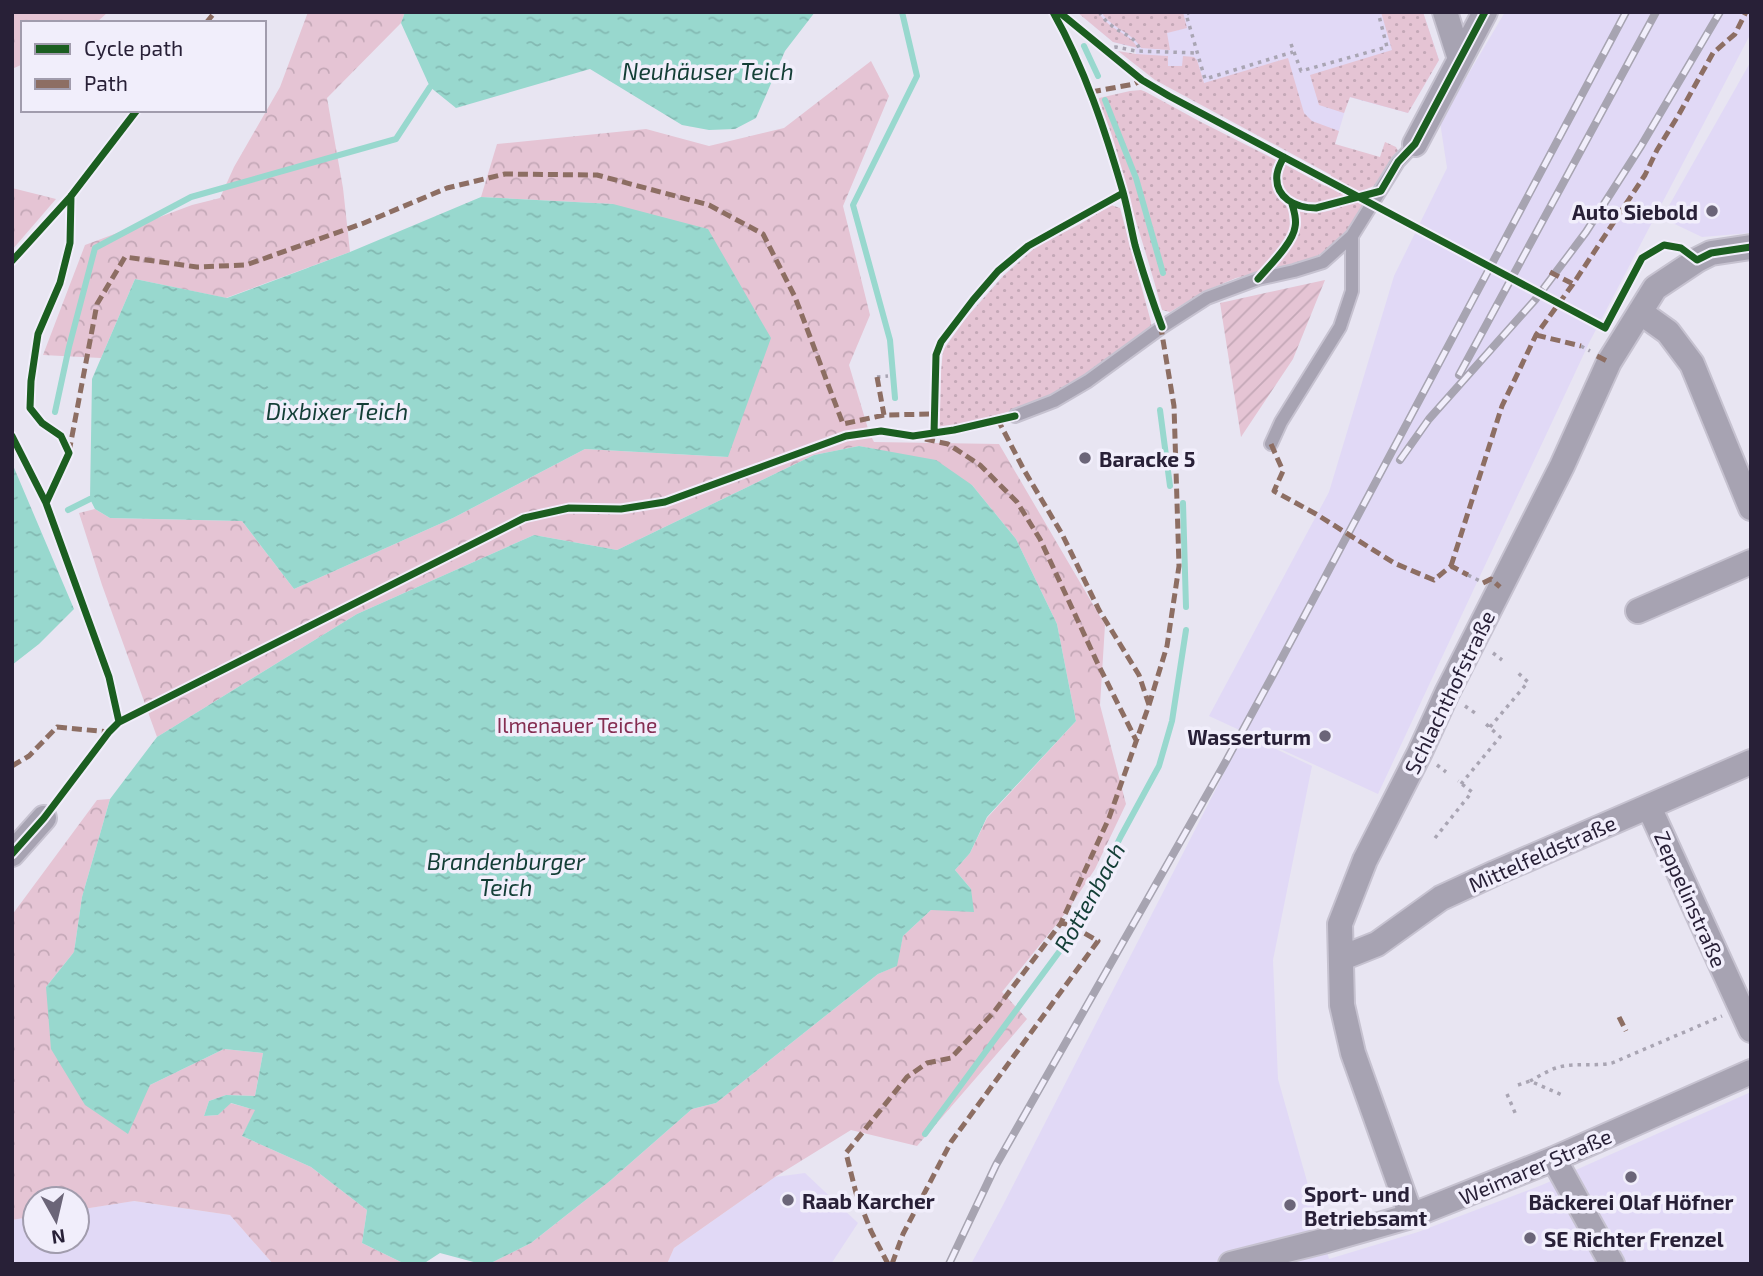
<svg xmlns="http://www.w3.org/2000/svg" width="1763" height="1276" font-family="'Exo 2',sans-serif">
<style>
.built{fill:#e1d9f6}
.grass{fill:url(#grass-dots)}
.forest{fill:url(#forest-crowns)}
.garden{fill:url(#garden-furrows)}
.water{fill:url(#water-ripples)}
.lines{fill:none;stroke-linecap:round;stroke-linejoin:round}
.stream{stroke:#98d8ce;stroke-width:6}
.lane-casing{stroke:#c6c2d0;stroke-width:16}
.street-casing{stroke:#c6c2d0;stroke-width:28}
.path{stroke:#a9a5b3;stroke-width:3.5;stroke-dasharray:3.5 5;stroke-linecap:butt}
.lane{stroke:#a7a3b2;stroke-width:12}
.street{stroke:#a7a3b2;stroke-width:24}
.rail-casing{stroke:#a7a4b1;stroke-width:8}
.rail{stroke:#f1eefb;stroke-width:5;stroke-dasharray:16;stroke-linecap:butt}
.quiet{stroke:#8d6e63;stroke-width:5;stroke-dasharray:10 5;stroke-linecap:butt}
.cycleway-casing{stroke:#f1eefb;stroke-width:11}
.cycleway{stroke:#1b5e20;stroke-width:7}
.poi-dot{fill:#6b6578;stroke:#f1eefb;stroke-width:2.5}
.labels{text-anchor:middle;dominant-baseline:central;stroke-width:7;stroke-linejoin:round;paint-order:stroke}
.poi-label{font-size:21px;font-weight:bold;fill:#282037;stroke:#f1eefb;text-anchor:start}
.street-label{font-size:21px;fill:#282037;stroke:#f1eefb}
.park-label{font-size:21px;fill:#852e52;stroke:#f1eefb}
.water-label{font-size:23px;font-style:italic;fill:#133e36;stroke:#f1eefb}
</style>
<defs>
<pattern id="grass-dots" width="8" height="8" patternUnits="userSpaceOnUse" patternTransform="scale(1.75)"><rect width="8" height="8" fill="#e5c4d4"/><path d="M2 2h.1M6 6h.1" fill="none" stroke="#c4a8b7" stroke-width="1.8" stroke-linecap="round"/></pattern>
<pattern id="forest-crowns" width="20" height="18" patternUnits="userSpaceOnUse" patternTransform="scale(1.75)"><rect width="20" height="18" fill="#e5c4d4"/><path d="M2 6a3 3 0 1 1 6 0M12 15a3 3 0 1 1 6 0" fill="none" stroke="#c4a8b7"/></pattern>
<pattern id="garden-furrows" width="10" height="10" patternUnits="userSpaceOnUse" patternTransform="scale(1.75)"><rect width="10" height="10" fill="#e5c4d4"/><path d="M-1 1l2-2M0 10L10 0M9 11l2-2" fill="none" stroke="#c4a8b7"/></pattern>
<pattern id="water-ripples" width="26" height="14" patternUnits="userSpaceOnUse" patternTransform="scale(1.75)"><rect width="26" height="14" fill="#98d8ce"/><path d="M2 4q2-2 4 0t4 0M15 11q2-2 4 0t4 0" fill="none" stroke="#83b9b2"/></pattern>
</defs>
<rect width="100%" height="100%" fill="#e8e5f2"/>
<!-- built -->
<path class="built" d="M1077 12H1423L1439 60 1408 113 1349 97 1335 144 1136 54 1135 48 1113 42Z
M1505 12H1751V33L1589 343 1378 794 1209 716 1329 492 1394 276 1447 168 1440 122Z
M1751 61V233L1702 237 1662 218Z
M1244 734 1312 766 1273 960 1278 1079 1329 1259 1418 1232 1542 1185 1751 1092V1264H971L1002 1207Z
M805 1173 858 1223 831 1264H667L674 1248 775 1177Z
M133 1201 230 1215 273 1264H12V1220L35 1216V1241H77V1210Z"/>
<!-- grass -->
<path class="grass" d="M1077 12H1098C1111 32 1128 31 1138 48L1113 42Z
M1101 12H1183L1187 28 1167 33 1170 50 1141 48C1131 31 1113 30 1101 12Z
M1381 12H1423L1439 60 1408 113 1350 97 1344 113 1319 105 1310 75 1392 50Z
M1118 51 1136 54 1168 56V66H1182L1183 56 1194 57 1197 60 1204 83 1288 58 1304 113 1312 121 1339 131 1335 144 1380 157 1385 142 1396 147 1398 151 1393 156 1379 184C1353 194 1305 220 1285 191 1279 182 1280 173 1284 164L1325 186 1331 175 1155 80Z
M1141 90 1146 92 1199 121 1276 160 1272 169V178L1274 189 1289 210 1290 227 1287 237 1258 273 1236 278 1205 291 1170 312 1162 310C1152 272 1140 234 1128 196 1119 164 1115 133 1098 104L1099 98 1130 91Z
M1364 198 1369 200C1340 241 1328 260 1276 268 1283 245 1305 243 1298 211 1323 217 1340 207 1364 198Z
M1111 205 1120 208 1151 322 1152 331 1093 374 1052 395 1017 409 959 426 938 427V401L943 350 966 318 1004 275 1037 246 1080 224Z"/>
<!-- forest -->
<path class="forest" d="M12 12H108L96 23H23V64L12 69Z
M308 12H405L401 23 327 98 343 188 350 252 226 298 135 279 101 358 43 355 85 245 192 205 220 198 234 167 280 87Z
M871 61 889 96 843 206 870 315 849 365 869 432 874 442 999 444 1105 625 1100 705 1126 804 1095 869 1068 910 1002 992 1027 1019 917 1146 851 1130 775 1177 674 1248 667 1264H489L531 1243 611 1180 692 1109 716 1103 878 974 896 966 903 936 931 910 971 889 955 870 970 853 987 818 1076 721 1057 624 1016 539 972 485 894 453 859 446 814 455 617 550 534 535 357 614 157 737 102 585 79 513 95 509 110 518 242 521 294 589 453 518 585 449 728 457 613 204 481 197 497 144 646 129 709 146 784 128Z
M12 188 56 199 12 250Z
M110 799 82 897 74 952 46 987 150 1085 224 1049 263 1053 255 1096 226 1095 209 1101 204 1116 218 1115 230 1103 256 1110 242 1136 311 1167 367 1210 362 1243 405 1264H273L230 1215 134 1201 77 1210V1199H35V1216L12 1220V915L97 800Z"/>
<!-- garden -->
<path class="garden" d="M1325 280 1293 359 1241 437 1220 303Z"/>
<!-- water -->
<path class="water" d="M405 12H815L785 51 756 118 735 129 709 130 682 125 590 69 456 108 430 87 401 23Z
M481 197 613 204 708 229 771 338 728 457 585 449 453 518 294 589 242 521 110 518 95 509 90 499 92 379 135 279 227 298 350 252Z
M859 446 936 460 972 485 1016 539 1057 624 1076 721 987 817 970 853 955 870 971 889 974 912 931 910 903 936 897 966 878 974 716 1103 692 1109 611 1180 531 1243 489 1264H481L440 1253 423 1264H405L362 1243 367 1210 311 1167 242 1136 255 1110 231 1103 218 1115 204 1116 209 1101 226 1095 255 1096 263 1053 224 1049 150 1085 128 1134 85 1105 51 1049 46 987 74 952 82 897 110 799 157 737 357 614 534 535 617 550 814 455Z
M12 463 74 609 39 644 12 665Z"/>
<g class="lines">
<!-- stream -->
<path class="stream" d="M1084 46 1098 76
M1105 100 1136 178 1163 273
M895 398 890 340 853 205 917 76 902 12
M1160 410 1170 486
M55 412 69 347 95 248 191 197 396 139 430 87
M1183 503 1186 607
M68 510 90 499
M925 1134 1073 933 1121 836 1159 766 1172 721 1186 630"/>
<!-- lane casing -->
<g class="lane-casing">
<path id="lane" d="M1015 416 1054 401 1088 381 1162 327 1207 298 1258 279 1294 271 1323 262 1352 236 1398 162 1415 144
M1271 444 1281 422 1340 327 1352 291V236"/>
</g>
<!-- street casing -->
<g class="street-casing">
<path id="street" d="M1445 12 1460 59
M1415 144 1485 12
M1640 312 1668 332 1692 364 1751 508
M1638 611 1751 562
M1649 807 1751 1030
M12 854 44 818
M1342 958 1377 944 1441 898 1495 873 1751 762
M1554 1159 1612 1264
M1411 1216 1353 1053 1342 1005 1340 924 1365 860 1420 752 1447 693 1562 466 1609 362 1655 288 1697 260 1711 253 1751 247
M1231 1264 1323 1241 1411 1216 1554 1159 1751 1072"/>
</g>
<!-- path -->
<path class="path" d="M1099 12C1103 17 1106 22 1111 25 1122 35 1136 35 1140 51
M1190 12 1186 14 1205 79 1293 52
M1291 44 1301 71 1387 47 1378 12
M1106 49 1116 47 1136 51 1197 53
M1581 346 1590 351
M877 377 888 376
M1468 575 1482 582
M1493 653 1502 660
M1465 706 1475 713
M1490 727 1528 682 1516 671
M1437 765 1446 772
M1461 784 1500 737 1486 724
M1435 838 1472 792 1458 781
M1530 1081C1538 1077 1547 1071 1556 1068 1573 1062 1594 1067 1612 1063L1722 1016
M1518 1085 1530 1081 1562 1095
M1507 1094 1516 1115"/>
<!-- lane -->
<use href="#lane" class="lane"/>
<!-- street -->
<use href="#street" class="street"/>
<!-- rail casing -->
<g class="rail-casing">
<path id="rail" d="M1459 375 1656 12
M1400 460 1429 419 1535 300 1586 232 1641 146 1720 12
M949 1264 996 1165 1225 763 1274 673 1626 12"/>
</g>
<!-- rail -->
<use href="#rail" class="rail"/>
<!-- quiet -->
<path class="quiet" d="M206 23 215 12
M1091 92 1134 84 1142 80
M1550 272 1573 284
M1536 335 1581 346
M1597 356 1609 362
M877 377 884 415
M925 439 948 444 980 465 1017 502 1040 539 1097 662 1137 742
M1271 444 1283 471 1274 491 1316 514 1394 563 1434 580 1451 566 1468 575
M69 452 97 304 125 257 197 267 246 265 364 223 447 188 505 174 597 175 709 205 763 234 795 297 843 424 884 415 934 414
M1451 566 1502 406 1536 335 1573 284 1645 175 1657 150 1678 116 1713 53 1735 34 1746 12
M1483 583 1491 579 1500 587
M1149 705 1167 646 1179 566 1174 406 1160 322
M12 766 29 756 57 727 109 732
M1619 1017 1626 1031
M888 1264 871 1231 856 1193 846 1153 907 1077 927 1063 951 1058 994 1012 1061 923 1109 818 1149 705 1139 675 1099 610 1062 534 1024 470 998 420
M892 1264 903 1234 951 1142 1098 941 1070 925 1061 923"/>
<!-- cycleway casing -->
<g class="cycleway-casing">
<path id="cycleway" d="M1053 12C1085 69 1105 130 1123 192 1128 210 1131 228 1135 245 1143 273 1152 300 1162 327
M1059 12 1142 80 1169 96 1605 328 1642 258 1664 245 1681 248 1697 260 1711 253 1751 247
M1284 157C1281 162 1278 168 1277 174 1274 198 1296 208 1316 208L1381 191 1398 162 1415 144 1485 12
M12 261 71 196 137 110
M1258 279C1269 266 1293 243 1295 227 1297 219 1294 211 1292 204
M934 433 936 355 941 342 973 300 998 271 1028 246 1123 193
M12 436 46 503 109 677 119 722
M46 503 69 453 61 436 42 423 30 408 31 381 38 334 60 283 70 243 71 196
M12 854 44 818 109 732 119 722 524 518 569 508 621 509 665 502 846 436 881 431 913 436 954 430 1015 416"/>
</g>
<!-- cycleway -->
<use href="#cycleway" class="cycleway"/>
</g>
<!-- markers -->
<g class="poi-dot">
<circle cx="1712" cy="211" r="7"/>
<circle cx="1085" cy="458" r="7"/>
<circle cx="1325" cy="736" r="7"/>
<circle cx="1631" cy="1177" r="7"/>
<circle cx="788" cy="1200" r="7"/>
<circle cx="1290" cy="1205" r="7"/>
<circle cx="1530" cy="1238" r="7"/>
</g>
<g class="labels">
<!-- poi labels -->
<g class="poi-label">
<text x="1698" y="211" text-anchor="end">Auto Siebold</text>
<text x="1099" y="458">Baracke 5</text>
<text x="1311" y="736" text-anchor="end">Wasserturm</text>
<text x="1304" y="1193">Sport- und<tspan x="1304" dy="24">Betriebsamt</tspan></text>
<text x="802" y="1200">Raab Karcher</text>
<text x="1631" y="1201" text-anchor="middle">Bäckerei Olaf Höfner</text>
<text x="1544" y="1238">SE Richter Frenzel</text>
</g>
<!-- street labels -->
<g class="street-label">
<text transform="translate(1449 692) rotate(-64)">Schlachthofstraße</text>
<text transform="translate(1542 853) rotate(-24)">Mittelfeldstraße</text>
<text transform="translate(1691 899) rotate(66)">Zeppelinstraße</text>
<text transform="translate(1535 1166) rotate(-23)">Weimarer Straße</text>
</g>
<!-- park labels -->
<g class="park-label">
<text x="577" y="724">Ilmenauer Teiche</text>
</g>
<!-- water labels -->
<g class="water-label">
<text x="708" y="71">Neuhäuser Teich</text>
<text x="337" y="411">Dixbixer Teich</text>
<text x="506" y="861">Brandenburger<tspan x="506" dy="26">Teich</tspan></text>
<text transform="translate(1089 897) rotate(-61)">Rottenbach</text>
</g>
</g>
<!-- border -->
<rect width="1763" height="1276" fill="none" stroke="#282037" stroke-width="28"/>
<!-- legend -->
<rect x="21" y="21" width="245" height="91" fill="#f1eefb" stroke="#a19cad" stroke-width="2"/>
<rect x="35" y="44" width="35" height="10" fill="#1b5e20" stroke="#a19cad" stroke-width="2"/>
<text x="84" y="56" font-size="21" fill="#282037">Cycle path</text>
<rect x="35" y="79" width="35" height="10" fill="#8d6e63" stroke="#a19cad" stroke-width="2"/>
<text x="84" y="91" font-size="21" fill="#282037">Path</text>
<!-- north arrow -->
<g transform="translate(56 1220) rotate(172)"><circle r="33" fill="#f1eefb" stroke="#a19cad" stroke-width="2"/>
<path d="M0-5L12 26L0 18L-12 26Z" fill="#6b6578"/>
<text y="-10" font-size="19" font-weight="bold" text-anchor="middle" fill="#282037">N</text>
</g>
</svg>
